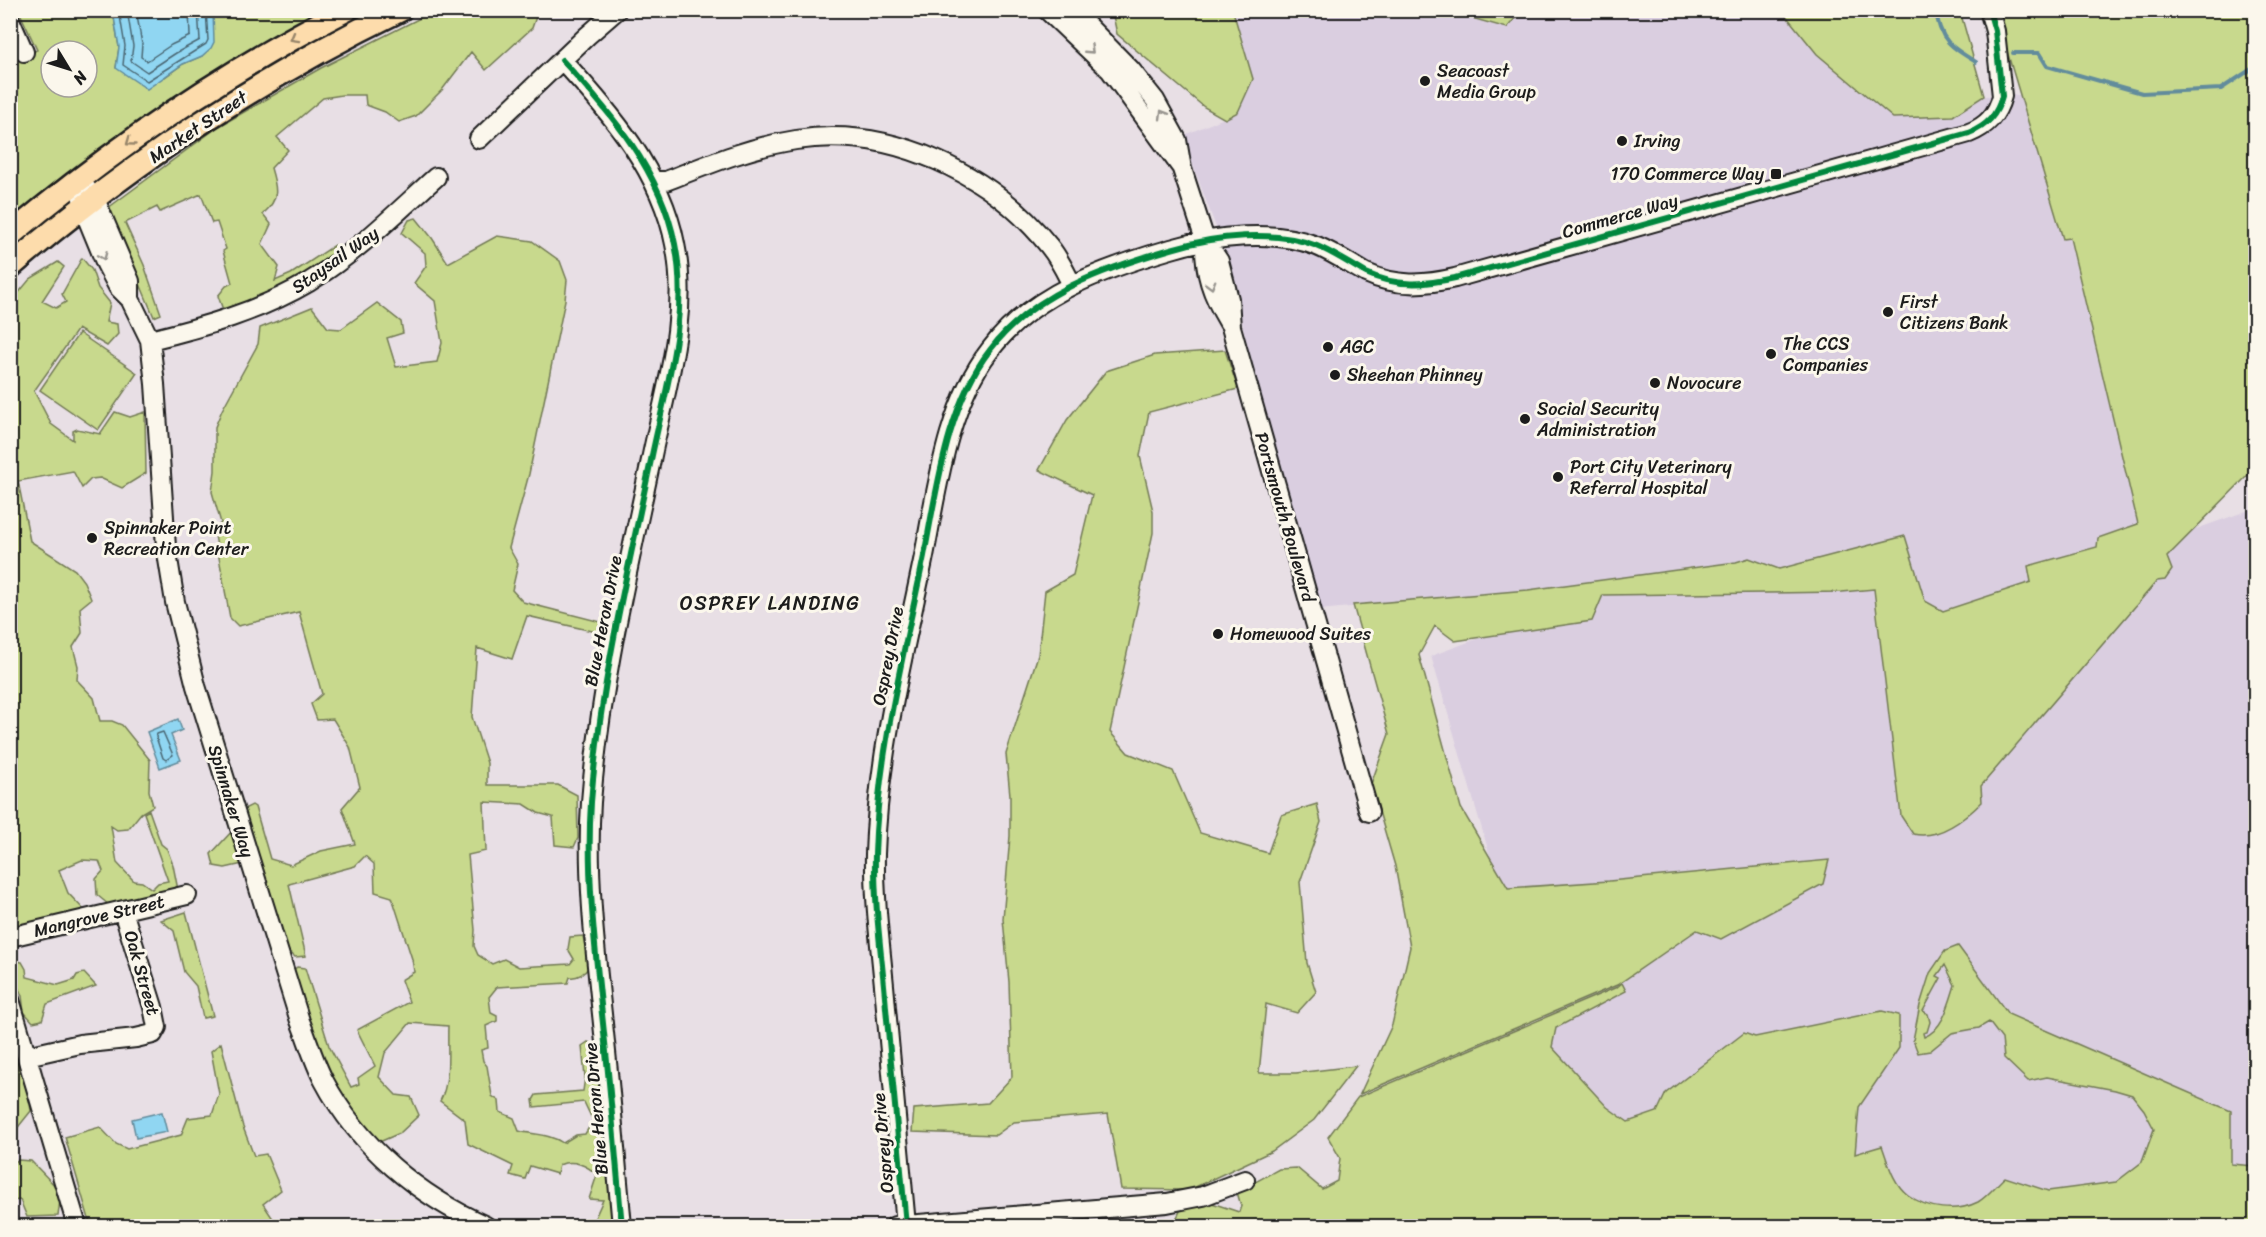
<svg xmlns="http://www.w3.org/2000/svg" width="2266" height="1237" font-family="Sriracha,sans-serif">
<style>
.built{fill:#dacee0}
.green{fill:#c8d98d;stroke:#727a54;stroke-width:1.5;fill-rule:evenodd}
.water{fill:#90d6f2;stroke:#628c9c;stroke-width:1.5}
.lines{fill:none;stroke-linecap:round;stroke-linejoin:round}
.shore{stroke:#4a6672;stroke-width:1.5}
.stream{stroke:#628c9c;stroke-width:4}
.minor-casing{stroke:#1c1c1c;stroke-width:22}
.major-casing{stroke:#1c1c1c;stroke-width:27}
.minor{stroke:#fbf7ec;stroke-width:18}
.major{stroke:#fddcac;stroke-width:22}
.cycleway-casing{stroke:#fbf7ec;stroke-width:10}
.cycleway{stroke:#00873e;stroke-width:6}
.oneway{stroke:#98866b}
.oneway2{stroke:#97948e}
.poi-dot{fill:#1c1c1c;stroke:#fbf7ec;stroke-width:2}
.labels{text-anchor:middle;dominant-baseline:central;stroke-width:6;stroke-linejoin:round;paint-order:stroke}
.poi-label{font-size:18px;fill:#1c1c1c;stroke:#fbf7ec;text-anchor:start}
.street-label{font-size:18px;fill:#1c1c1c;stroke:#fbf7ec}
.neighbourhood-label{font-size:20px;letter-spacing:1.5px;fill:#1c1c1c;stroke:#fbf7ec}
</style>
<rect width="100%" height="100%" fill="#e8dfe5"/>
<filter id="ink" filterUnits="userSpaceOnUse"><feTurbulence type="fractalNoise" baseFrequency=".0167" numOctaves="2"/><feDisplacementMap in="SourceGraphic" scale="12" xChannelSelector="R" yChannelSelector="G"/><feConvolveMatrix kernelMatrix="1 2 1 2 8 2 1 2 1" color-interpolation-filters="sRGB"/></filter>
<g filter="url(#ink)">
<!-- built -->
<path class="built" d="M1233 10 1447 11 1507 28 1521 11H1786L1787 17 1817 54 1893 118 1953 116 1984 96 2020 95 2062 238H2069L2138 524 2098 538 2097 547 2028 566 2032 582 1942 611 1925 601 1905 536 1779 569 1749 558 1736 562 1528 590 1319 610 1260 404 1229 262 1182 136 1238 112 1253 79Z
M2255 508V1226H1599L1431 656 1606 591 1886 575 1907 632Z"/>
<!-- green -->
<path class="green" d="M19 11H113L119 47 116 68 165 77 183 64 202 56 213 11H325L54 184 11 220V62L37 50ZM51 51H87V87H51Z
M434 11H538L532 28 486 70 471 52 442 90 416 116 399 122 385 112 366 105 365 95H342L323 98 277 137 288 150 271 168C277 188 280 199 263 214L271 224 262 244 279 267 275 281 291 274 335 245 340 251C304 277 268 294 227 312L222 307 218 296 226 286 232 283 223 251 226 249 217 222 212 223 201 194 160 212 157 207 125 223 144 265 161 314 154 317 108 208 218 127 321 68Z
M1112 11H1233L1253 79 1238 112 1225 119 1204 107 1117 34Z
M1447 11H1521L1507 28Z
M1786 11H1960L1984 96 1953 116 1893 118 1817 54 1787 17Z
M1995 11H2255V468L2167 557 2172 570 2165 580 2157 581 1981 786 1982 802C1965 819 1938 840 1913 834L1901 816 1874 589 1842 592 1603 595 1592 621 1455 641 1435 626 1419 655 1461 808 1508 888 1609 881 1829 860 1823 884 1721 939 1697 930 1617 985 1360 1094 1392 1025 1410 947 1395 866 1371 784 1389 734 1353 605 1528 590 1736 562 1749 558 1779 569 1905 536 1925 601 1943 611 2031 582 2028 566 2097 547 2098 538 2138 524 2070 238 2063 239Z
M416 218 432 238 448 263 497 236 532 241 560 261 567 280 565 300 529 474 509 548 518 564 512 590 523 602 601 622V633L527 616 512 659 477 648 472 717 487 763V785H558L577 795 578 838 574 847 555 845 553 817 538 813 524 804 484 802 486 851 468 855 475 930 474 946 478 955 492 964 504 959 519 967 570 964 574 959 568 949 570 937 583 936 589 967C585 973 578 978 570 977L568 983 497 987 489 997 491 1013 497 1016V1021L486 1026 488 1048 481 1050 483 1061 487 1066 492 1096 499 1101 500 1112 514 1118 519 1131C534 1135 550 1134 563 1143L576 1135 585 1134 593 1121 584 1102 534 1107 533 1100 536 1095 583 1091 585 1077 582 1046 588 1042 596 1047 606 1123 601 1156 608 1166 613 1226H599L594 1220 603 1200 589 1199 597 1175C587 1165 573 1159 559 1165L557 1174 530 1166 525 1179 510 1175 513 1166 468 1144 465 1120 440 1101C451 1081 447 1050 448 1026L410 1023 385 1053 379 1077 396 1095 411 1097 419 1115 400 1133 377 1143 334 1090 291 972 297 967 305 968 329 1046 351 1087 359 1084 358 1078 375 1066 357 1030 409 1002 401 980 414 972 412 959 392 897 375 892 374 864 365 856 355 866 289 884 306 956 295 957 281 944 252 862 225 868 214 866 211 854 233 830 242 810 252 805 255 807 270 859 291 865 321 851 355 844 342 808 360 787 350 747 333 719 317 720 311 704 322 694 299 612 238 626 230 618 214 530 221 523 212 492 215 471V427L222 410 258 344 260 328 312 307 328 328 341 329 377 303 401 322 403 333 387 338 396 367 437 362 442 343 435 301 414 283 426 266 425 253 402 233 409 220Z
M82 258 92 270 98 288 110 303 106 322 117 324 118 334 107 346 78 329 34 391 51 424 73 440V431L77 429 100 434 115 412 130 417 145 412 146 473 122 488 100 478 91 479 82 488 73 471 18 481 30 541 75 570 84 582 91 599 80 608 82 633 73 647 78 666 77 680 94 698 100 721H112L122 725 150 760 149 791 153 806 141 813 128 829 117 830 111 826 117 863 134 881 142 882 152 889 158 883 168 881 144 813 149 810 161 844 167 849 173 865 178 890 109 905 97 895 96 879 103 871 99 861 82 860 59 870 68 893 86 912 11 933V302L30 279 58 262 64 267 42 301 56 308 66 302 62 294Z
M79 333 137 373 98 430 40 390Z
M1225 350 1238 389 1149 412 1140 456 1153 511V533L1110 732 1128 753 1173 771 1200 833 1268 853 1281 815 1317 804 1321 822 1300 882 1307 963 1316 992 1297 1013 1266 1004 1259 1073H1296L1356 1066 1314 1120 1272 1151 1189 1190 1121 1189 1108 1114 1014 1122 996 1135 912 1132 914 1109 988 1103 1012 1077 1009 982 1003 919 1010 836V795L1006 754 1038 655 1045 591 1073 575 1092 495 1039 470 1067 420 1106 371 1155 355Z
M186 912 213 1016 203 1018 196 986 184 972 174 931 161 920Z
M1958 946 2008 1014 2231 1111V1164L2255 1166V1226H1173L1181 1209 1212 1203 1239 1212 1241 1206 1237 1192 1279 1169 1297 1168 1322 1189 1337 1181 1340 1158 1328 1137 1358 1097 1617 987 1622 983 1626 991 1556 1028 1552 1047 1607 1107 1628 1122 1657 1112 1666 1093 1744 1033 1755 1037 1882 1011 1899 1015V1048L1859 1107 1855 1154 1882 1146C1888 1162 1893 1184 1908 1195 1927 1209 1956 1213 1978 1202 1988 1196 1997 1184 2005 1177L2048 1191 2116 1182 2142 1162 2154 1129 2144 1110 2132 1095 2115 1090 2047 1077 2028 1081 2004 1058 2002 1039 1989 1022 1979 1028 1952 1033 1930 1051 1918 1053 1913 1040 1920 1005 1930 973 1945 951ZM1945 965 1955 985C1949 1004 1943 1030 1924 1037L1923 1033 1927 1032 1930 1022 1928 1014 1923 1011 1941 978 1937 976Z
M17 961 22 962 26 969 27 977 58 985 74 980 77 975 84 973 96 986 47 1004 42 1020 33 1022 24 1012 22 996 13 975V964Z
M10 1026 27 1085 31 1111 11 1136Z
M221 1043 243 1127 254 1156 266 1154 281 1190 263 1204 278 1226H91L65 1137 100 1127 116 1144 127 1149 181 1135 188 1118 212 1115 219 1094 211 1051Z
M18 1160 31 1161 61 1192 58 1216 27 1217 20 1200 11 1201V1164Z"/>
<!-- water -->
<path class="water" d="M113 11H213L214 42 211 48 202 56 183 64 147 89 116 68 119 47Z
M178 719 182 730 171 735 181 760 160 768 147 732Z
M162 1112 167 1132 136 1138 132 1119Z"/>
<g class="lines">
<!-- shore -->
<path class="shore" d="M119 10 125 46 123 65 147 81 206 44 208 40 206 10
M127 10 133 46 131 61 147 72 176 53 200 40 198 10
M136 10 142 44 141 57 147 61 171 45 190 36 189 10
M163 732 173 755 166 760 163 758 156 737 157 734Z"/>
<!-- stream -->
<path class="stream" d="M1936 10C1939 40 1952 48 1976 62
M2013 53H2039L2047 66 2142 93 2221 89 2256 66"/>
<!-- minor casing -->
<g class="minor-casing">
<path id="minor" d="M1047 10 1110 70 1181 167
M1072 10 1131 70 1155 100 1177 140 1182 169 1205 240 1219 261 1229 299 1231 327 1369 812
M10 20 24 52
M562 60C611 113 661 171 675 244 690 316 665 390 651 460 627 574 600 686 591 802 586 879 596 956 604 1033 611 1097 616 1162 622 1226
M479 139 587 36 617 10
M80 179 83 208 106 264 118 287 130 299 150 340 155 384 166 547 175 602 196 686 300 1021C308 1041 314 1062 324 1081 359 1147 419 1196 486 1226
M655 181H666C709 164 750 147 796 140 890 125 991 173 1049 246 1059 258 1065 271 1072 285
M86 188 95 199 130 281V299
M1205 240C1204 273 1212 295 1229 323
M150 340C204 327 260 311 309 282 356 253 395 214 436 177
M10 937 187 895
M10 1000 77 1226
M27 1056 80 1044 136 1038 153 1034 157 1027 153 1007 123 911
M906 1225C899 1153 893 1080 886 1008 882 957 874 905 875 854 878 753 904 654 924 556 937 489 947 405 990 350 1033 293 1106 268 1171 249 1214 236 1274 229 1317 246 1334 253 1350 264 1366 273 1396 287 1425 285 1455 278L1969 133C1987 126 1997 115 2002 96L1995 31 1989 10
M895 1226 1167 1203 1203 1196 1245 1180"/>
</g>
<!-- major casing -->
<g class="major-casing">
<path id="major" d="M10 235C114 148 226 71 346 10
M10 267C128 165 260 78 400 10"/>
</g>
<!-- minor -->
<use href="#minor" class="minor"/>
<!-- major -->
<use href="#major" class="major"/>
<!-- cycleway casing -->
<g class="cycleway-casing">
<path id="cycleway" d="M562 60C611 113 661 171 675 244 690 316 665 390 651 460 627 574 600 686 591 802 586 879 596 956 604 1033 611 1097 616 1162 622 1226
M906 1225C899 1153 893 1080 886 1008 882 957 874 905 875 854 878 753 904 654 924 556 937 489 947 405 990 350 1033 293 1106 268 1171 249 1214 236 1274 229 1317 246 1334 253 1350 264 1366 273 1396 287 1425 285 1455 278L1969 133C1987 126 1997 115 2002 96L1995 31 1989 10"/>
</g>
<!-- cycleway -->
<use href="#cycleway" class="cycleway"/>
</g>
<!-- one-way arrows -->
<defs><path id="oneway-chevron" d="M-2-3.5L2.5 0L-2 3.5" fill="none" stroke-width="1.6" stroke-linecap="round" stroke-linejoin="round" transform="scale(1.5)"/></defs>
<g class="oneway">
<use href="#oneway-chevron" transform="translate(294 38) rotate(151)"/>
<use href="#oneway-chevron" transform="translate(130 142) rotate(144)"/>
</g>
<g class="oneway2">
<use href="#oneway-chevron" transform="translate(1090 50) rotate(43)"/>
<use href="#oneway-chevron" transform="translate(1163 114) rotate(-121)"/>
<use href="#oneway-chevron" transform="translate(103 256) rotate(67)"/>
<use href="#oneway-chevron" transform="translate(1211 285) rotate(74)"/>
</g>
</g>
<!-- markers -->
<g class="poi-dot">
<circle cx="1425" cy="81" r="6"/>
<circle cx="1622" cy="141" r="6"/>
<rect x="1770" y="168" width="12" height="12" rx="3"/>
<circle cx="1888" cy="312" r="6"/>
<circle cx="1328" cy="347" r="6"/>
<circle cx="1771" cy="354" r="6"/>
<circle cx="1335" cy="375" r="6"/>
<circle cx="1655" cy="383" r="6"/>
<circle cx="1525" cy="419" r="6"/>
<circle cx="1558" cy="477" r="6"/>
<circle cx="92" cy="538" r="6"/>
<circle cx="1218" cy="634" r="6"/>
</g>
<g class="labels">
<!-- poi labels -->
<g class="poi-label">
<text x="1437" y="71">Seacoast<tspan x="1437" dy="21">Media Group</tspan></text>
<text x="1634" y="141">Irving</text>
<text x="1764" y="174" text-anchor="end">170 Commerce Way</text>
<text x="1900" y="302">First<tspan x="1900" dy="21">Citizens Bank</tspan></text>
<text x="1783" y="344">The CCS<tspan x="1783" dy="21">Companies</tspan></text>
<text x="1340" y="347">AGC</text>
<text x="1347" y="375">Sheehan Phinney</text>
<text x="1667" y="383">Novocure</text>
<text x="1537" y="409">Social Security<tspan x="1537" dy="21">Administration</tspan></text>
<text x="1570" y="467">Port City Veterinary<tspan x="1570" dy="21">Referral Hospital</tspan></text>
<text x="104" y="528">Spinnaker Point<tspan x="104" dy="21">Recreation Center</tspan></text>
<text x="1230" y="634">Homewood Suites</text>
</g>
<!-- street labels -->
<g class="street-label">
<text transform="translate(198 127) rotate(-34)">Market Street</text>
<text transform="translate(1620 216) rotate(-16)">Commerce Way</text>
<text transform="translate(335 260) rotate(-35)">Staysail Way</text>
<text transform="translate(1285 517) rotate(74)">Portsmouth Boulevard</text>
<text transform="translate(603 621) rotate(-79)">Blue Heron Drive</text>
<text transform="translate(888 656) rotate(-79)">Osprey Drive</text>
<text transform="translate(231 801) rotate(73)">Spinnaker Way</text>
<text transform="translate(99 916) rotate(-13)">Mangrove Street</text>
<text transform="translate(142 973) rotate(74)">Oak Street</text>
<text transform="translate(596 1109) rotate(-95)">Blue Heron Drive</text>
<text transform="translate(883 1143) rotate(-95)">Osprey Drive</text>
</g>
<!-- neighbourhood labels -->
<g class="neighbourhood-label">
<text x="770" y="603">OSPREY LANDING</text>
</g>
</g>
<!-- margin -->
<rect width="2266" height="1237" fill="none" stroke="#fbf7ec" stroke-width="36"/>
<rect x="18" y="18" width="2230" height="1201" fill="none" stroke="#1c1c1c" stroke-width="2" filter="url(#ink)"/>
<!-- north arrow -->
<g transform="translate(69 69) rotate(128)"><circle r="28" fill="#fbf7ec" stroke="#a29f99" stroke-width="1.5"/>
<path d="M0-4.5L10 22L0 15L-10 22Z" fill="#1c1c1c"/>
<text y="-9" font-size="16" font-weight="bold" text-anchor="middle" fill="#1c1c1c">N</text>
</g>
</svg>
